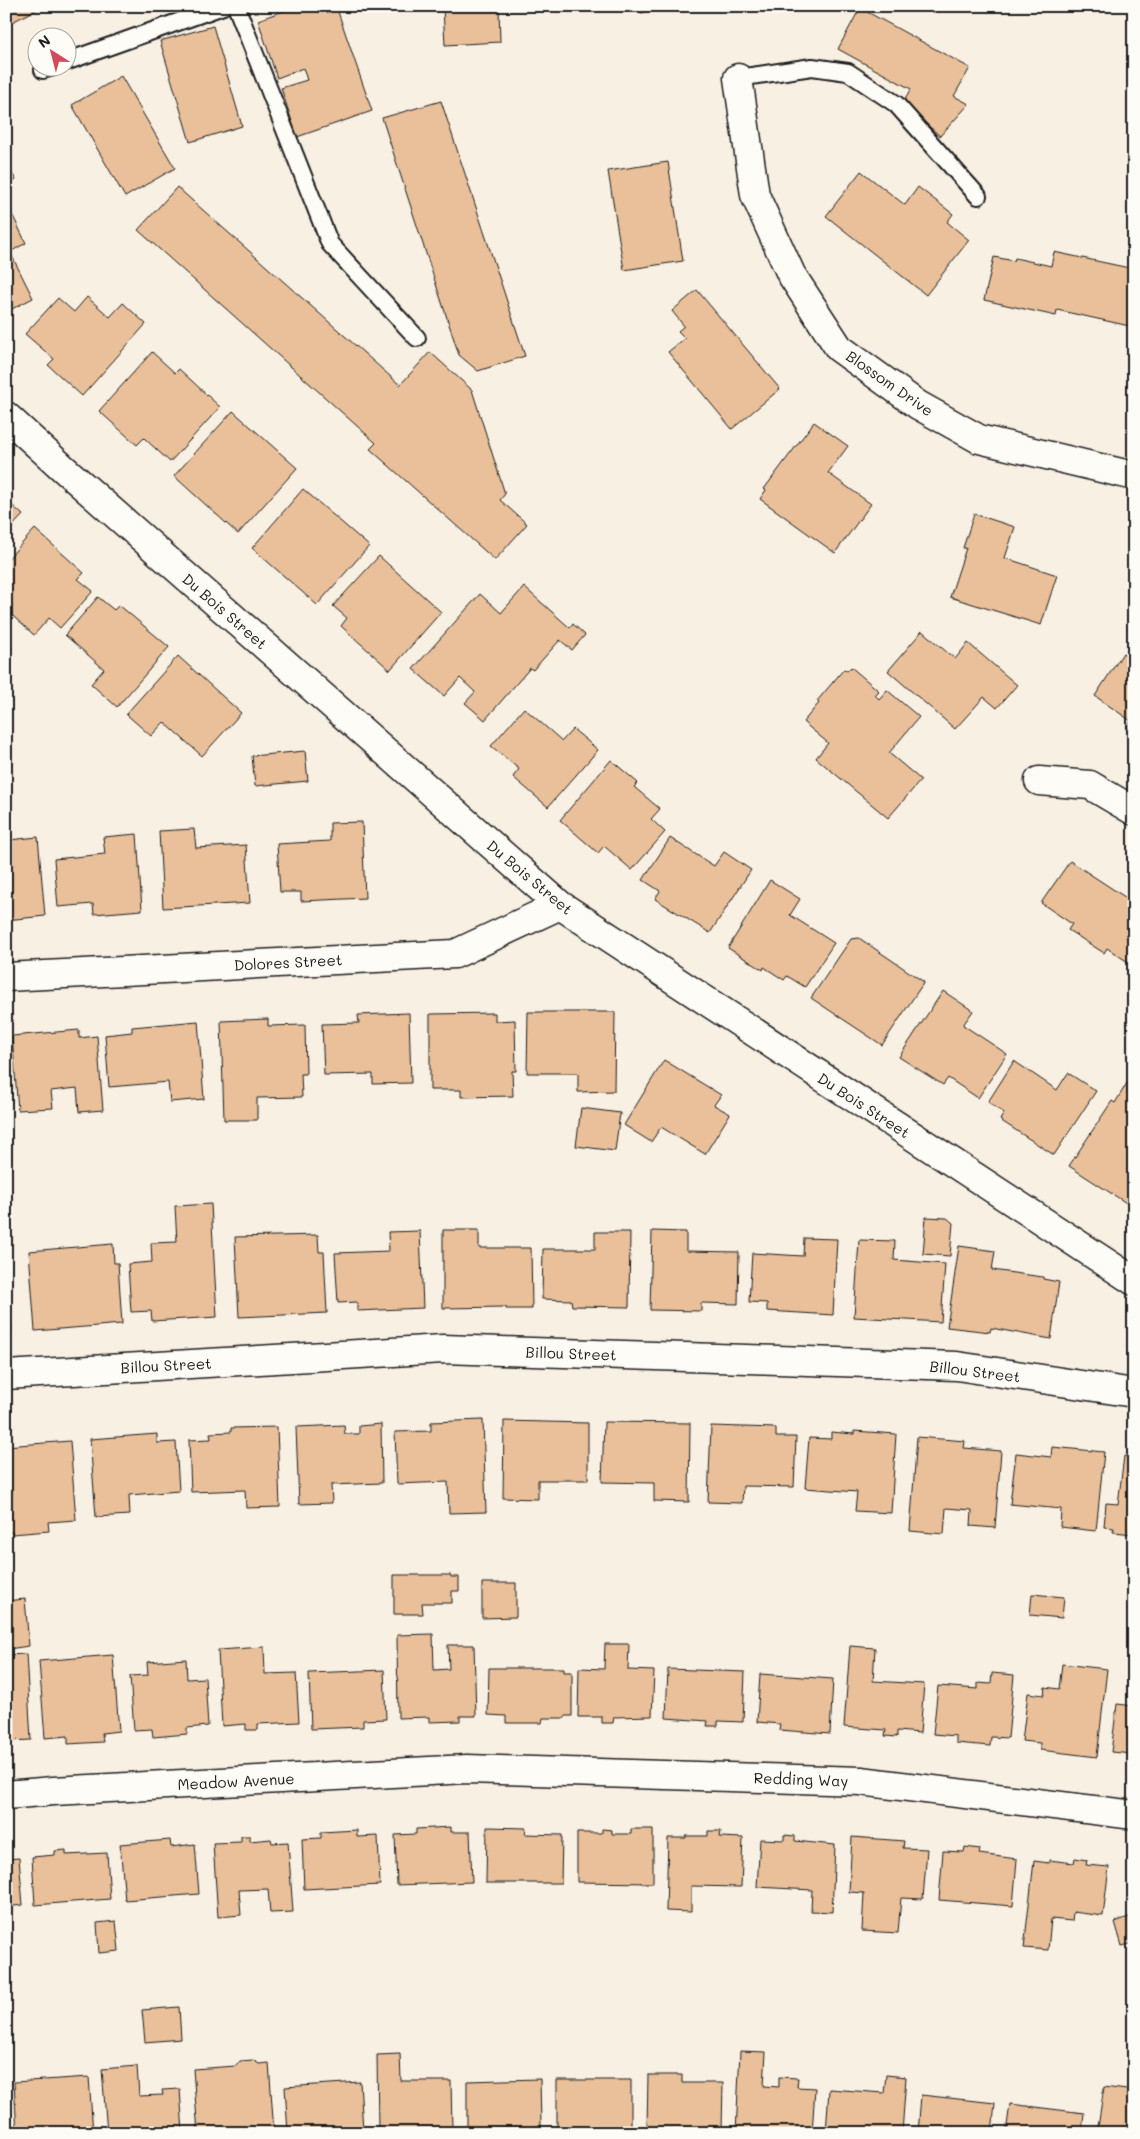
<svg xmlns="http://www.w3.org/2000/svg" width="1140" height="2139" font-family="Mali,sans-serif">
<style>
.building{fill:#e9c099;stroke:#1c1c1c}
.lines{fill:none;stroke-linecap:round;stroke-linejoin:round}
.service-casing{stroke:#1c1c1c;stroke-width:20}
.minor-casing{stroke:#1c1c1c;stroke-width:31}
.service{stroke:#fdfcf7;stroke-width:16}
.minor{stroke:#fdfcf7;stroke-width:28}
.labels{text-anchor:middle;dominant-baseline:central;stroke-width:5;stroke-linejoin:round;paint-order:stroke}
.street-label{font-size:15px;fill:#1c1c1c;stroke:#fdfcf7}
</style>
<rect width="100%" height="100%" fill="#f9f0e4"/>
<filter id="ink" filterUnits="userSpaceOnUse"><feTurbulence type="fractalNoise" baseFrequency=".02" numOctaves="2"/><feDisplacementMap in="SourceGraphic" scale="10" xChannelSelector="R" yChannelSelector="G"/><feConvolveMatrix kernelMatrix="1 2 1 2 8 2 1 2 1" color-interpolation-filters="sRGB"/></filter>
<g filter="url(#ink)">
<!-- building -->
<path class="building" d="M6 6H44L6 25Z
M297 6H336L372 111 297 137 281 88 307 80 303 68 277 78 258 20Z
M499 6 500 42 445 45 443 8Z
M640 6H672L641 13Z
M860 8 970 68 954 96 969 104 940 136 903 103 911 89 838 49Z
M213 26 242 126 190 142 160 41Z
M121 76 175 168 125 197 72 105Z
M441 101 525 356 478 371 459 355 382 118Z
M668 162 683 261 624 270 608 171Z
M6 163 16 180 6 185Z
M861 171 905 205 918 187 953 214 947 222 969 240 926 295 826 216Z
M177 187 400 385 430 352 472 390 505 494 500 500 527 524 495 560 370 449 376 443 138 230Z
M11 212 26 243 10 252 33 298 6 312V214Z
M1054 252 1134 269V327L1057 310 1056 316 984 300 994 257 1014 261 1015 258 1051 266Z
M697 290 780 389 732 429 668 352 685 338 678 331 684 326 672 311Z
M87 297 110 317 123 303 146 324 82 396 48 365 54 359 25 334 58 298 74 312Z
M152 352 175 373 179 369 220 407 170 462 144 438 137 445 99 411Z
M233 411 297 468 238 534 174 476Z
M814 422 848 446 828 473 871 504 835 553 760 499 766 490 764 489Z
M303 489 369 546 317 605 252 548Z
M6 500 23 515 6 533Z
M974 514 1015 527 1005 558 1057 575 1041 625 950 597 966 548H963Z
M35 529 84 573 78 579 93 591 60 628 49 618 34 635 6 610V561Z
M379 556 441 612 390 670 341 626 347 618 333 606Z
M524 587 570 628 573 624 585 635 572 650 560 640 533 670 530 668 485 720 465 703 475 692 460 678 444 696 413 669 480 594 501 613Z
M98 597 114 610 119 605 169 647 117 707 91 684 104 669 65 635Z
M922 631 955 659 968 643 1017 685 997 708 984 697 955 729 888 671Z
M1123 653 1134 661V731L1127 727 1131 721 1095 696Z
M178 656 241 713 202 756 164 722 151 736 126 714Z
M851 667 879 691 875 695 879 699 887 690 919 717 889 753 921 780 888 818 816 758 828 743 803 722 819 703 817 701 844 669 847 671Z
M524 708 562 741 573 729 598 750 548 807 513 777 519 769 491 746Z
M305 751 308 781 255 786 252 756Z
M611 760 638 783 634 787 660 809 651 819 665 832 632 870 604 846 598 853 560 820Z
M362 822 365 898 301 901V892H280L277 844 330 841V823Z
M194 829 196 848 246 845 250 903 163 908 159 831Z
M137 834 142 910 94 914 93 904 58 907 54 859 105 854 103 837Z
M38 837 45 916 6 920V861H11L9 840Z
M670 838 714 866 724 852 751 870 710 933 655 899 660 891 643 880Z
M1070 861 1134 903V966L1107 948 1104 953 1068 930 1072 924 1041 903Z
M770 880 800 899 790 915 834 943 805 987 787 976 784 980 764 967 763 970 728 948Z
M859 938 924 982 882 1045 811 998 851 939Z
M943 991 973 1011 963 1025 1007 1054 978 1098 948 1078 943 1085 899 1057Z
M528 1012H615L614 1091 578 1092V1073H527Z
M409 1013 411 1083 373 1084V1074L324 1075 322 1024 359 1023 358 1015Z
M495 1013V1021L515 1020 516 1071H512L513 1096 461 1097V1090H430V1014Z
M268 1019V1026L305 1025 306 1074H301L302 1097 257 1098V1120H224L221 1021Z
M198 1021 204 1099 170 1102 168 1082 109 1087 105 1035 132 1032V1027Z
M79 1030V1038L97 1036 103 1110 79 1112 77 1088 51 1091 53 1108 18 1110 12 1036Z
M664 1060 721 1095 714 1105 730 1114 705 1154 661 1127 651 1142 624 1125Z
M1014 1061 1057 1090 1068 1073 1096 1091 1054 1155 1000 1120 1004 1113 988 1102Z
M1127 1083 1134 1087V1107L1130 1112 1134 1114V1208L1069 1166 1112 1101 1115 1103Z
M581 1108 620 1113 615 1151 576 1146Z
M6 1123 11 1170H6Z
M211 1204 217 1317 152 1321 151 1311 131 1312 128 1264 152 1262 151 1243 177 1242 175 1206Z
M926 1217 947 1218 953 1223 950 1256 923 1254Z
M443 1230H479V1248H531L532 1309H506V1307L443 1308Z
M420 1231 423 1308 357 1311V1302L338 1303 335 1253 389 1251 388 1232Z
M652 1231 686 1232V1251L739 1252 738 1304 701 1303V1311L650 1310Z
M595 1232H630L629 1307 572 1306 571 1300 542 1299 543 1249H595Z
M318 1235 319 1252H324L327 1313 239 1317 235 1237Z
M804 1238 837 1239 833 1315 767 1311V1303L749 1302 752 1253 803 1256Z
M859 1240 895 1241 894 1260 945 1264 941 1322 854 1317Z
M113 1244 114 1263H118L122 1324 35 1331 29 1251Z
M959 1246 995 1251 992 1270 1043 1277V1279L1059 1282 1051 1339 991 1328 990 1332 947 1327Z
M6 1255 12 1331H6Z
M483 1420 486 1512 449 1513 448 1482 397 1484 395 1432 431 1431V1422Z
M504 1421 588 1423V1480H538V1499L503 1498Z
M604 1422 690 1423 689 1502 654 1501V1483L602 1482Z
M381 1424 382 1483 331 1485 332 1503 299 1504 296 1427 344 1425 345 1434H359V1426Z
M711 1426 776 1428V1437H796L794 1487 743 1486 742 1503 708 1502Z
M277 1427 280 1507 246 1508 245 1490 191 1492 189 1440 211 1439 210 1433 231 1432V1428Z
M854 1431 896 1434 891 1513 855 1511 857 1492 805 1488 809 1438 831 1439V1432L854 1434Z
M157 1434V1443L176 1442 179 1491 129 1495 130 1515 96 1517 90 1439Z
M917 1437 965 1441 964 1448 1001 1451 995 1528 971 1526 972 1510 946 1508 944 1534 910 1531Z
M70 1441 76 1520 48 1522 49 1531 12 1534V1532H6V1446Z
M1052 1447 1104 1452 1096 1531 1060 1527 1061 1509 1010 1504 1016 1453 1051 1457Z
M1124 1456 1134 1457V1534L1113 1532 1114 1528 1104 1527 1106 1503 1118 1504Z
M394 1575H451V1577H459V1591H452V1603H422L423 1614H394Z
M482 1583H516V1617L482 1618Z
M1032 1594 1064 1597 1062 1618 1030 1615Z
M25 1599 29 1646 8 1649 6 1601Z
M433 1634 434 1670 449 1669 448 1645H474L476 1716H460V1721L429 1722V1717L398 1718 397 1635Z
M605 1644H629L628 1670 654 1671 652 1716 614 1717 613 1723H602V1717H578L579 1668 604 1669Z
M850 1646 875 1648 873 1681 924 1684 920 1733 897 1731V1737L885 1736 886 1730 844 1727Z
M264 1647 265 1674 296 1673 299 1722 258 1724V1730H246V1724L222 1726 218 1650Z
M26 1654 31 1740 8 1741V1749H6V1655Z
M113 1655 119 1731 102 1733 103 1742 68 1744V1736L45 1738 39 1661Z
M186 1659 187 1679 205 1678 208 1726 187 1728V1734L153 1737 152 1729 134 1730 130 1676 148 1675 147 1662Z
M1062 1664 1107 1669 1097 1757 1040 1750V1743L1022 1741 1028 1693 1044 1695 1045 1687 1059 1689Z
M489 1668H564V1672H572V1716H565V1718H543L542 1723H506V1716L488 1715Z
M668 1669 745 1672 743 1722 718 1721V1726H707L708 1721 666 1718Z
M384 1670 386 1719 363 1720V1727L311 1729 309 1673Z
M992 1673 1014 1675 1008 1738 991 1737 990 1746 956 1743V1736L933 1734 938 1686 978 1689V1683L991 1684Z
M760 1674 833 1679 830 1734 779 1730 780 1724 757 1722Z
M1117 1704 1134 1706V1762L1133 1754 1111 1752Z
M451 1827V1832H470L472 1882 397 1885 395 1835 416 1834V1829Z
M487 1827 526 1828 525 1834 562 1835 561 1883H486Z
M602 1829 612 1830V1834H631V1829H653V1883L577 1882V1833H602Z
M357 1830V1837L378 1836 380 1885 304 1889 302 1839 321 1838V1832Z
M708 1831H721L720 1837 743 1838 741 1887 691 1886V1912L666 1911 668 1838H686L685 1836H708Z
M784 1835 795 1836V1841L835 1845 832 1912 811 1911 812 1890 757 1887 760 1839 784 1840Z
M241 1836H250V1841L271 1839 272 1843 288 1842 293 1912 270 1913 268 1889 239 1890 241 1915 218 1917 213 1843 241 1842Z
M852 1837 904 1841 903 1848 927 1849 923 1899 901 1898 898 1933 862 1931 864 1893 849 1892Z
M170 1840 171 1847 195 1844 199 1894 125 1900 120 1844Z
M965 1847 980 1849 979 1854 1017 1859 1013 1906 939 1900 943 1851 964 1852Z
M66 1850V1855L107 1853 110 1899 35 1905 32 1857 55 1855V1851Z
M19 1858 23 1905 6 1907V1859Z
M1075 1858 1087 1860 1086 1865 1109 1867 1103 1916 1073 1912 1072 1921 1051 1919 1048 1950 1024 1948 1034 1861 1049 1863V1860L1074 1863Z
M1134 1915V1943L1122 1946 1115 1922Z
M116 1921 119 1951 99 1953 97 1923Z
M179 2007 181 2039 145 2042 142 2010Z
M740 2051 766 2052 764 2086 779 2087V2077L798 2078 797 2087 815 2088 812 2133 736 2132Z
M400 2054 401 2081H451L452 2129H431L432 2133H395L394 2129 378 2130 377 2055Z
M253 2060 259 2064 269 2063 274 2133H198L193 2069 236 2066 240 2061Z
M137 2066 139 2096 163 2095 162 2090 180 2089 183 2133H107L102 2069Z
M648 2075H682V2083H723L722 2130 647 2129Z
M886 2075 906 2077 902 2133H826L829 2089 884 2093Z
M89 2077 93 2133H17L14 2082Z
M540 2079 541 2126 500 2128V2133H490V2128H467V2081Z
M557 2080H631V2130H610V2133H557Z
M360 2082 363 2130 288 2133 285 2087Z
M1104 2087 1134 2091V2133H1097Z
M921 2095 995 2103 992 2133H918Z
M1010 2104 1084 2113 1082 2133H1006Z"/>
<g class="lines">
<!-- service casing -->
<g class="service-casing">
<path id="service" d="M236 6 330 244 417 338
M68 61 223 6
M43 70 50 68
M738 78 812 67 848 72 896 104 978 196"/>
</g>
<!-- minor casing -->
<g class="minor-casing">
<path id="minor" d="M738 78 755 195 791 274 839 348 918 405 979 439 1134 476
M6 416 64 469 560 905 1134 1281
M1039 781 1090 785 1134 811
M6 977 455 954 560 905
M6 1375 443 1349 957 1366 1134 1393
M6 1795 53 1791 467 1769 861 1781 1134 1815"/>
</g>
<!-- service -->
<use href="#service" class="service"/>
<!-- minor -->
<use href="#minor" class="minor"/>
</g>
</g>
<g class="labels">
<!-- street labels -->
<g class="street-label">
<text transform="translate(890 383) rotate(35)">Blossom Drive</text>
<text transform="translate(225 611) rotate(41)">Du Bois Street</text>
<text transform="translate(530 877) rotate(40)">Du Bois Street</text>
<text transform="translate(288 962) rotate(-3)">Dolores Street</text>
<text transform="translate(864 1105) rotate(33)">Du Bois Street</text>
<text transform="translate(571 1353) rotate(2)">Billou Street</text>
<text transform="translate(166 1365) rotate(-3)">Billou Street</text>
<text transform="translate(975 1371) rotate(7)">Billou Street</text>
<text transform="translate(801 1779) rotate(2)">Redding Way</text>
<text transform="translate(236 1781) rotate(-3)">Meadow Avenue</text>
</g>
</g>
<!-- margin -->
<rect width="1140" height="2139" fill="none" stroke="#fdfcf7" stroke-width="25"/>
<rect x="12" y="12" width="1115" height="2114" fill="none" stroke="#1c1c1c" stroke-width="2" filter="url(#ink)"/>
<!-- north arrow -->
<g transform="translate(52 52) rotate(324)"><circle r="24" fill="#fdfcf7" stroke="#a3a29f"/>
<path d="M0-4L9 19L0 12L-9 19Z" fill="#d1495b"/>
<text y="-8" font-size="14" font-weight="bold" text-anchor="middle" fill="#1c1c1c">N</text>
</g>
</svg>
